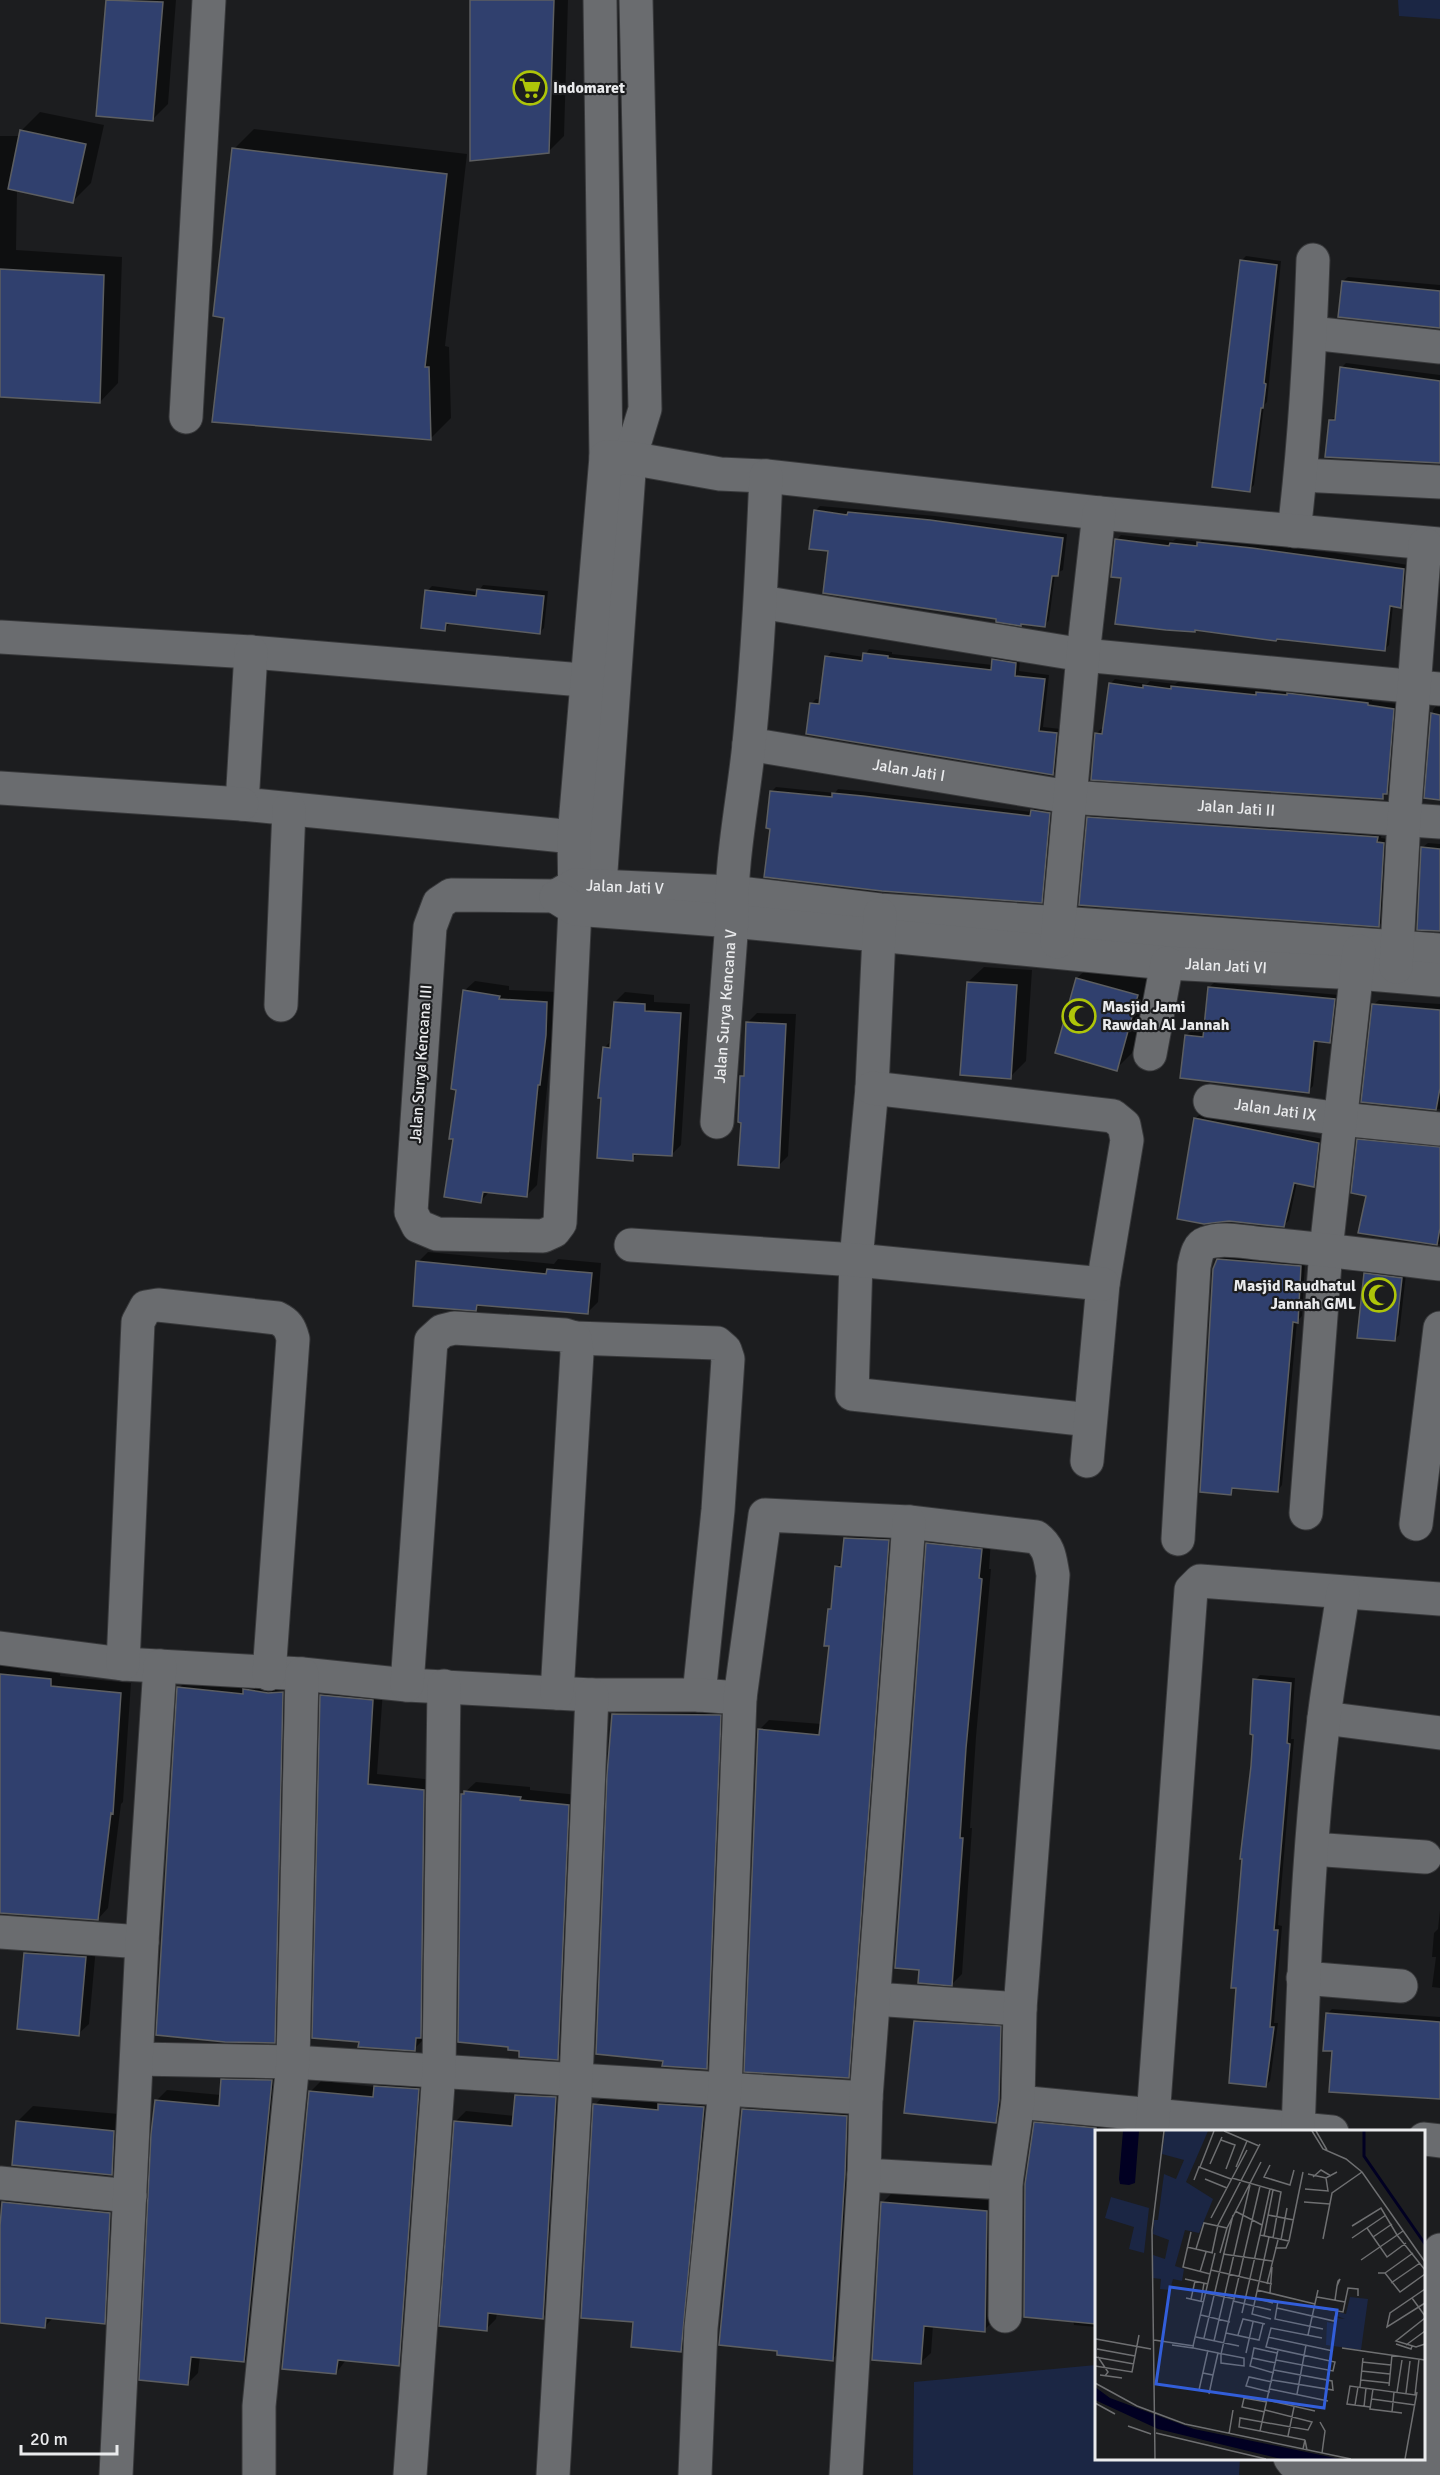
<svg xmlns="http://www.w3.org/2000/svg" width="1440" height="2475" font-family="Signika,sans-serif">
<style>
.green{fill:#1b2644}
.shadow{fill:#0007}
.building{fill:#30406e;stroke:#5c5e61;stroke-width:1.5}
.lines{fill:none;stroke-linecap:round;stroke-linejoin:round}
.minor-casing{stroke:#38393b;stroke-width:35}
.minor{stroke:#6a6c6f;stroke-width:33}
.labels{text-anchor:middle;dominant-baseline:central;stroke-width:4.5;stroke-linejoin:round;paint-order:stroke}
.poi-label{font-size:16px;font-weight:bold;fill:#eaebed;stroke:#1c1d1f;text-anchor:start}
.street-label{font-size:16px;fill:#eaebed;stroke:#1c1d1f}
.inset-river{fill:none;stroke:#010022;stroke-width:3}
.inset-road{fill:none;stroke:#6e6f71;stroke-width:1.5}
.view{fill:#325eda;fill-opacity:0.15;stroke:#325eda;stroke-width:3}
.inset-edge{fill:none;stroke:#eaebed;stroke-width:3}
</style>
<rect width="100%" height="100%" fill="#1c1d1f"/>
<!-- green -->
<path class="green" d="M1398 0H1440V19L1399 16Z
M1096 2365V2458L1240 2459 1239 2475H913L914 2382Z"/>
<!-- shadow -->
<path class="shadow" d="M107 0H176L168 104 152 120 98 115Z
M471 0H568L564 136 548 152Z
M40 112 104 125 91 183 73 201 17 190 16 250 122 257 118 383 100 402 0 395V136H20L22 130Z
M254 129 467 154 445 346 449 347 451 418 431 438 226 316 234 149Z
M1246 256 1281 261 1267 402 1264 405 1254 485 1249 490 1241 261Z
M1348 277 1440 285V326L1343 281Z
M1346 363 1440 375V462L1330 420 1337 416 1341 368Z
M820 506 935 516 1067 534 1063 570 1055 574 1049 620 1045 625 998 618 830 550 815 511Z
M1121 535 1173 541 1176 539 1200 542 1203 538 1335 553 1408 565 1406 601 1401 606 1393 605 1389 645 1384 650 1122 577 1116 540Z
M483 585 548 591 544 628 539 633 450 622 445 630 427 591 432 586 478 592Z
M869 649 892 652V654L993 665V660L998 655 1020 659 1019 671 1049 675 1043 727 1061 729 1057 769 1053 774 811 704 816 699 821 700 827 657 831 652 864 657Z
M1115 679 1147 684 1150 681 1175 684 1178 682 1259 690 1262 688 1372 699V701L1398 704 1391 788 1382 798 1096 734 1101 729H1105L1110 684Z
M1437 705 1440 706V798L1426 797 1433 710Z
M776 787 835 793 838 789 869 792 1032 812 1037 806 1054 808 1046 896 1041 901 772 828V791Z
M1093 813 1382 832 1381 838 1388 839 1384 921 1379 925 1089 818Z
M1428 843 1440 844V930L1423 847Z
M1093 963 1152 980 1132 1053 1116 1069 1077 978Z
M984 967 1032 970 1026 1061 1010 1077 968 982Z
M475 981 509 986V990L557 992 537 1185 526 1196 490 1191 481 1201 455 1138 464 991Z
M1214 983 1339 995 1334 1037 1329 1042 1318 1040 1313 1086 1308 1091 1186 1036 1191 1031 1204 1032 1209 987Z
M625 992 654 995V1002L690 1004 681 1145 671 1155 639 1152 632 1159 604 1048 612 1040 615 1002Z
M1379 1000 1440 1004V1109L1363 1101 1373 1005Z
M757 1013 796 1014 788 1156 778 1166 743 1121 741 1077 745 1073 747 1023Z
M1200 1114 1323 1139 1318 1181 1314 1185 1297 1182 1289 1220 1284 1225 1229 1220 1195 1119Z
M1364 1135 1440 1143V1244L1411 1238 1359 1140Z
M428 1252 554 1264 558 1259 601 1263 598 1302 588 1312 481 1304 476 1309 418 1262Z
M1233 1255 1305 1262 1302 1316 1297 1321 1282 1485 1278 1490 1236 1486 1231 1493 1201 1490 1216 1262 1221 1257Z
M1370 1269 1406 1274 1399 1335 1394 1340 1365 1274Z
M856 1528 898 1530 858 2066 848 2077 759 1730 769 1720 822 1724 830 1645 829 1610 832 1606 836 1567 844 1560 846 1538Z
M938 1533 991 1540 989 1569H991L976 1737 970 1828H972L962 1974 952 1984 928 1544Z
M0 1663 61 1669 60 1676 131 1683 123 1802 121 1804 108 1908 98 1919 0 1912Z
M1260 1675 1295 1678 1291 1739H1294L1278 1925 1282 1926 1274 2023H1278L1270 2081 1265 2086 1252 1766 1255 1680Z
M189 1678 292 1682 284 2031 274 2041 179 1688Z
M332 1685 383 1690 377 1774 434 1780 424 2039 414 2049 322 1695Z
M624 1704 730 1706 717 2057 706 2068 614 1714Z
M476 1782 530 1787V1790L578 1795 568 2048 557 2058 463 1794Z
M1440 1910V1988L1432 1987 1436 1957H1432L1434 1933 1438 1929Z
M36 1943 96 1947 89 2024 78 2034 26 1953Z
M931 2006 1016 2011 1011 2106 995 2121 915 2021Z
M1332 2009 1440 2017V2097L1333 2050 1327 2014Z
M233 2070 281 2071 254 2350 244 2361 200 2356 198 2373 188 2383 157 2100 167 2090 221 2095 223 2080Z
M386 2076 428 2080 409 2355 398 2365 346 2360 336 2373 310 2092 321 2081 376 2087Z
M527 2085 566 2088 553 2307 543 2317 497 2313 496 2319 486 2329 456 2121 466 2111 515 2116 517 2095Z
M605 2094 714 2097 691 2340 681 2350 635 2321 595 2105Z
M754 2099 856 2106 843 2349 832 2359 743 2110Z
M33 2106 129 2115 127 2158 111 2174 17 2122Z
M1044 2115 1142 2124 1143 2132H1096V2327L1074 2325 1035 2123Z
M14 2192 120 2203 114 2312 104 2322 54 2317 45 2326 0 2322V2241L4 2203Z
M893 2192 997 2201 994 2320 984 2330 933 2325 931 2353 920 2363 883 2202Z"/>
<!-- building -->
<path class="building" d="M106 0 163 2 153 121 96 116Z
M470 0H554L549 153 470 161Z
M20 130 86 144 73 203 8 189Z
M232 148 447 174 425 367H429L431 440 212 422 224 318 213 316Z
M1240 260 1277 265 1264 383 1266 384 1263 408H1261L1250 492 1212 487Z
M0 269 104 275 100 403 0 397Z
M1342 281 1440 291V328L1338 317Z
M1340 367 1440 381V463L1325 457 1329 420H1335Z
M814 510 847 515 848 512 930 520 1063 538 1058 576H1052L1045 627 1021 624V626L996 622V619L823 593 828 551 809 549Z
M1115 539 1169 546 1170 543 1197 546V542L1252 548 1404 569 1401 608 1390 606 1385 651 1277 639 1276 641 1195 630V632L1166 630 1115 624 1121 578 1111 577Z
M477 589 544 596 540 634 446 623 445 631 421 628 425 590 476 596Z
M863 653 888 656V658L991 670 992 659 1016 663 1015 676 1045 679 1039 731 1057 733 1053 775 806 734 810 703 819 704 825 656 862 661Z
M1109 683 1143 688V685L1171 689V686L1256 695V692L1287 695V693L1368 703V705L1394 709 1387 794H1383V799L1091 780 1095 733 1102 734Z
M1431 713 1440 715V800L1424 798Z
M770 791 832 797V793L863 796 1030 816 1031 810 1050 813 1042 903 882 891 764 877 770 829 766 828Z
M1087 817 1378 837 1377 842 1384 843 1379 927 1079 905Z
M1421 847 1440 849V931L1417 930Z
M1076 978 1138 995 1117 1071 1055 1053Z
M967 982 1017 985 1011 1079 960 1075Z
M1208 987 1335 999 1330 1043 1314 1041 1309 1093 1180 1078 1185 1035 1203 1037Z
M463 990 500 996 499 999 547 1002 546 1035 540 1085H538L527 1197 483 1192 481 1203 444 1197 453 1139H449L456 1090 451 1089Z
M614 1002 645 1004V1011L681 1013 672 1156 633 1154V1161L597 1158 601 1098H598L603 1047 610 1048Z
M1372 1004 1440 1010V1088L1436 1110 1361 1102Z
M746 1022 786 1024 779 1168 738 1165 741 1123 738 1122 740 1076H744Z
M1194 1118 1319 1143 1314 1187 1294 1183 1284 1227 1229 1221 1204 1224 1177 1219Z
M1357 1139 1440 1147V1228L1437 1245 1358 1233 1366 1196 1351 1193Z
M1217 1259 1301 1266 1298 1323 1293 1322 1278 1492 1232 1488 1231 1495 1200 1492 1213 1269Z
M416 1261 546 1274 547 1269 592 1273 588 1314 477 1305 476 1311 413 1306Z
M1364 1273 1402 1278 1395 1341 1357 1338Z
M844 1538 889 1540 849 2078 744 2072 758 1729 819 1735 829 1646H824L828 1609H831L835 1566 841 1567Z
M926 1543 982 1549 979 1578 982 1579 966 1748 960 1838H963L952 1986 918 1983 919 1970 895 1968Z
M0 1674 51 1679V1686L121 1693 113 1814 111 1813 98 1920 0 1913Z
M1253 1679 1291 1683 1287 1743 1290 1744 1274 1930H1278L1270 2027H1274L1266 2087 1229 2083 1236 1988H1231L1242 1859H1240L1251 1766 1253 1735 1250 1734Z
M177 1687 243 1694V1689L268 1693 283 1692 275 2043 225 2042 156 2035Z
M320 1695 373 1700 368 1784 424 1790 421 2038H416L415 2051 358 2047 359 2042 312 2038Z
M612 1714 721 1715 707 2069 662 2066 663 2061 596 2054 607 1775Z
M464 1791 521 1797 520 1800 569 1805 558 2060 519 2057V2051L508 2050V2047L458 2042 461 1794H464Z
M24 1953 86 1957 79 2036 17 2029Z
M1326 2013 1440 2022V2099L1329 2092 1332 2051H1323Z
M914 2021 1001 2026 999 2100 996 2123 904 2113Z
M221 2079 272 2080 244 2362 191 2357 188 2385 139 2380 151 2134 155 2100 219 2106Z
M374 2086 419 2089 399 2366 338 2360 336 2374 282 2369 309 2091 373 2097Z
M515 2095 556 2097 543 2319 488 2313 487 2331 439 2326 454 2121 512 2126Z
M593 2104 658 2110V2104L704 2107 681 2352 631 2347 633 2322 581 2318Z
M742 2109 847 2116 845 2174 833 2361 777 2355V2351L719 2345Z
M16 2121 114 2131 112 2175 12 2165Z
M1034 2122 1096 2128V2324L1024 2317 1025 2184Z
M2 2202 110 2213 105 2324 46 2318 45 2328 0 2323V2226Z
M881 2202 987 2211 985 2332 924 2326 921 2364 872 2360Z"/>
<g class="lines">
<!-- minor casing -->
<g class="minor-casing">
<g id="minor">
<path d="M600 0 606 457"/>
<path d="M1311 333 1440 347"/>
<path d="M186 417 209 0"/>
<path d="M1301 475 1440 482"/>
<path d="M1294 531C1305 441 1310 350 1313 260"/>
<path d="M761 602 1083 655 1440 689"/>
<path d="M1 637 251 652 606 682"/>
<path d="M251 652 242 804 574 837"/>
<path id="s1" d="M749 744 1069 797 1440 822"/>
<path d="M0 788 242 804"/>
<path d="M600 885 630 458 645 409 636 0"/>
<path d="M555 896 451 895 439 903 430 927 411 1212 418 1226 437 1234 543 1236 554 1231 560 1223 575 909 574 837 606 457 630 458 720 474 766 476 1099 513 1440 544"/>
<path id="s2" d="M556 896 575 885 731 892 880 910 1440 950"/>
<path id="s3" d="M556 897 575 909 732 921 1167 963 1357 973 1440 980"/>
<path d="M880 914 872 1088 856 1260 852 1394 1090 1420"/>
<path d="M1057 942 1083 655 1099 513"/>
<path d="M1396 967 1404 819 1425 544"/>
<path d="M281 1005 289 809"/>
<path d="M1150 1054 1167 963"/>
<path d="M872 1088 1113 1116 1124 1125 1127 1140 1103 1284 1087 1461"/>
<path id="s4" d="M1210 1101 1341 1119 1440 1129"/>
<path id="s5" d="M717 1122 732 921C730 862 743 803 749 744 758 655 762 566 766 476"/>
<path d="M631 1245 856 1260 1103 1284"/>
<path d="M575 1338 717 1343 725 1350 728 1359 718 1510 699 1695"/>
<path d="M1306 1513 1326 1250 1359 951"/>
<path d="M1416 1524 1440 1328"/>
<path d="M1178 1539 1194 1266C1196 1258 1197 1246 1206 1243 1223 1236 1248 1243 1266 1244 1324 1249 1382 1257 1440 1264"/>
<path d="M0 1648 123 1664 302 1674 407 1685 592 1695H699L740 1698"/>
<path d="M123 1664 138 1322 146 1307 158 1305 277 1318C287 1323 290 1327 293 1339L269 1674"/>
<path d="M407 1685 431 1341 442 1331 454 1328 565 1335 575 1338 577 1353 557 1693"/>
<path d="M1324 1718 1440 1733"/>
<path d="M1312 1849 1425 1857"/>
<path d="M0 1932 142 1942"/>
<path d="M1303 1978 1401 1986"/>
<path d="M874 1999 1020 2009"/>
<path d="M137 2059 293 2062 866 2098"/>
<path d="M1018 2102 1332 2132"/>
<path d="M1152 2132 1191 1590 1200 1581 1440 1599"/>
<path d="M1298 2132C1303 1994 1307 1855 1324 1718 1329 1676 1337 1635 1343 1593"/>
<path d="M1424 2139 1440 2141"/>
<path d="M864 2175 1006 2183"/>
<path d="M0 2183 130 2196"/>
<path d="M1290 2458 1293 2462 1306 2465 1425 2475"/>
<path d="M116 2475 142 1942 160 1666"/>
<path d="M259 2475V2406L293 2062 302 1674"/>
<path d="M410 2475 439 2071 444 1686"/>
<path d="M553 2475 576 2080 592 1695"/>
<path d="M695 2475 701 2328 725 2089 740 1698 765 1515 909 1522 1036 1537C1050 1547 1050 1559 1053 1575L1020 2009 1018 2102 1006 2183 1005 2316"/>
<path d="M846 2475 864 2175 866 2098 909 1522"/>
<path d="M1427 2475 1440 2250"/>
</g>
</g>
<!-- minor -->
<use href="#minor" class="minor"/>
</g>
<!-- icons -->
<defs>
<g id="supermarket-ring" transform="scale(1.725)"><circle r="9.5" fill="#1c1d1f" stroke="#aec509" stroke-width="1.5"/><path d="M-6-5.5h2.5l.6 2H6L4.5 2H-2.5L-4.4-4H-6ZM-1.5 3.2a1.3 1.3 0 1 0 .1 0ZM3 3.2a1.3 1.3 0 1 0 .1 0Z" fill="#aec509"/></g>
<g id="mosque-ring" transform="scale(1.725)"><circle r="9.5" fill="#1c1d1f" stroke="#aec509" stroke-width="1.5"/><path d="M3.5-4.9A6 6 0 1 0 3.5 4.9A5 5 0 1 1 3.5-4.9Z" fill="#aec509"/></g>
</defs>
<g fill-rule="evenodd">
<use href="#supermarket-ring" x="530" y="88"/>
<use href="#mosque-ring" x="1079" y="1016"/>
<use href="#mosque-ring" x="1379" y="1295"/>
</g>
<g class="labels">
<!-- poi labels -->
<g class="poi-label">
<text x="553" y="88">Indomaret</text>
<text x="1102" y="1007">Masjid Jami<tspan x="1102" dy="18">Rawdah Al Jannah</tspan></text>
<text x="1356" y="1286" text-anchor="end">Masjid Raudhatul<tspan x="1356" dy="18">Jannah GML</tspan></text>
</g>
<!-- street labels -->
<g class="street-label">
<text stroke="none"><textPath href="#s1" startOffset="162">Jalan Jati I</textPath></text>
<text stroke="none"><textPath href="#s1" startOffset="492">Jalan Jati II</textPath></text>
<text stroke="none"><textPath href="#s2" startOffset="72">Jalan Jati V</textPath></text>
<text stroke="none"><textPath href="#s3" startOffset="676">Jalan Jati VI</textPath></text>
<text stroke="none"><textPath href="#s5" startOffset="116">Jalan Surya Kencana V</textPath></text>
<text transform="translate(421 1064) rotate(-86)">Jalan Surya Kencana III</text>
<text stroke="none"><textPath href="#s4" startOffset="66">Jalan Jati IX</textPath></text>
</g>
</g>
<!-- overview -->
<g transform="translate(1095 2130)">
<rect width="330" height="330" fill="#1c1d1f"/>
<path d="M70 1H113L91 52 118 69 104 103 90 100 80 136 89 139 87 151 78 149 75 160 65 159 66 149 58 148V125L70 129 74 110 58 104 59 90H63L69 44 81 49 89 30 67 24ZM16 67 54 78 49 123 34 119 39 97 10 88ZM255 167 273 169 266 220 231 215 232 192 241 194 242 188 250 189 242 186 243 182 251 184Z" fill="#1b2644"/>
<path d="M28 1H44L40 53 34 55 25 54 24 49ZM0 257 15 268 99 299 245 329H186L63 299 0 270Z" fill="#010022"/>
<path class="inset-river" d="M269 1V26L330 114"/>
<path class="inset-road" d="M129 1 164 16M217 1 228 19 251 29 267 42 330 132M221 1 232 20M126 10 140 15 131 39M115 34 127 7M175 35 169 47 195 55 199 40M105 37 119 1M141 37 152 11M213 44 231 48 242 42M218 47 226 40 236 46M137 48 186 62 178 108M110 49 132 58M99 50 104 37 136 49M210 59 233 61 231 48M209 72 235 74M140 81 167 95M173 85 199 90M116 88 152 20M257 96 286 78 302 105 330 140M272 98 292 127 311 113M96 102 88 137 115 144M165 105 175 59M169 106 178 60M174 107 157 184 176 189M278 107 297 94M257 108 291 85M228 109 237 63 267 42M186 110 192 78M92 117 118 123M180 118H191L194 111M101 119 109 93 132 98M117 123 123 95 165 14M125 123 132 98 166 32M128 124 177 131M266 130 308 101M116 140 177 154M105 142 111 122M283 143H290L305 162 330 144M290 143 318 123M90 149 113 154M296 153 325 133M172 154 183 110M330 159 295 183 292 197 330 173M162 160 220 174M111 163 140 169M175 163 177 137M222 167 250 172M91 168 109 172M160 168 178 173M317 168 330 186M96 169 100 151M240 170 242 156 243 151 245 149 242 156M106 171 109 153M138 171 176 180M183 171 180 189 228 199M220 177 248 182 253 158 263 159V166M182 178 239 191 242 181M147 183 165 105 194 111 208 42M106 185 135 192M330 188 301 211 321 217 330 214M131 203 164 210 168 194M143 205 148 189 170 194M213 205 223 160M101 207 144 216M173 207 238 221M109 208 138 85M1 209 56 219M59 210 99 216M119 211 155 55M301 214 316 219 317 216M77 215 98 218M311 215 330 201M98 216V218L123 223 126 224H128L149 228V236L126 233V224L165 56M98 216 120 123M247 218 330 230M2 219 40 226M183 220 165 301 210 310M151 223 158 192M0 227 39 234M3 227 13 242 10 246M157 228 159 218 182 223M181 230 238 241 240 232 171 217 176 198 227 208M267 232 296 235M0 236 37 242 44 205M266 241 295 244M108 243 118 245 123 223M179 243 155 236 157 228 181 233M5 245 27 248M177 250 238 260 237 251 179 240M266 250 294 253M0 253 42 276 90 294 256 329M294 256 297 225M265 257 268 228M175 259 233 271M278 259 275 279 307 283M104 260 113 220M175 262 151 256 154 247 177 252M302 262 307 230M311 263 315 231M114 264 118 245M202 264 211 215M277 269 320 275M172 270 220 281M0 273 20 284M260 275 263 257M269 277 271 258M275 277 252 274 255 256 320 265 324 229M170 282 147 277 149 268 172 272M297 282 299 262M225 292 230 301 227 323M33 296 56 304M165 301 144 297 145 288 213 300 217 292 170 280M61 303 171 329M134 304 138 280M193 306 199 277M208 319 210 310 212 320M60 329 57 100 69 1M310 329 322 262"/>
<path class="view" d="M75 157 242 180 229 278 61 254Z"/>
<rect width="330" height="330" class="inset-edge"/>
</g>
<!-- scale -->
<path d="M21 2445v9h96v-9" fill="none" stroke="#eaebed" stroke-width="3"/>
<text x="30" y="2445" font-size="18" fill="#eaebed" stroke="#1c1d1f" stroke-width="4.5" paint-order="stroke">20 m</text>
</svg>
